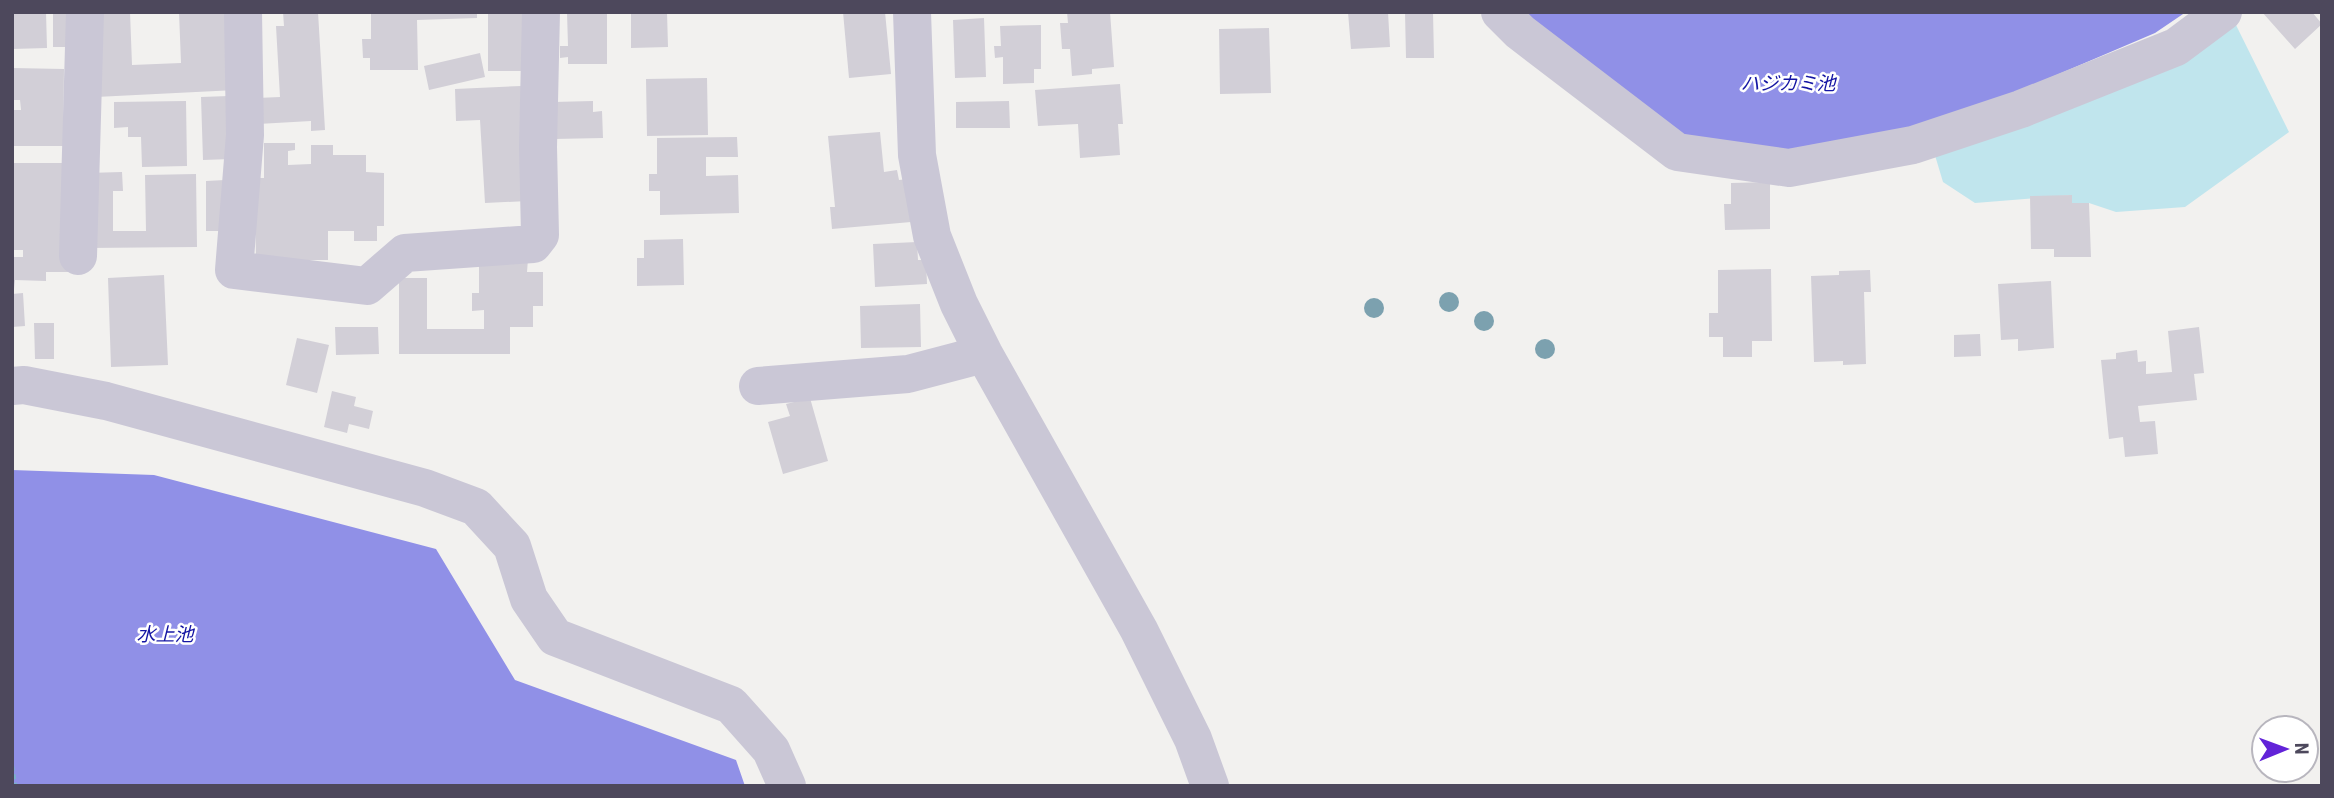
<svg xmlns="http://www.w3.org/2000/svg" width="2334" height="798" font-family="'Roboto Condensed','Noto Sans JP',sans-serif">
<style>
.green{fill:#c0e5ed}
.water{fill:#9090e7}
.building{fill:#d2cfd7}
.lines{fill:none;stroke-linecap:round;stroke-linejoin:round}
.path{stroke:#7ab2c9;stroke-width:4.5;stroke-dasharray:5 3.5;stroke-linecap:butt}
.minor{stroke:#cac7d6;stroke-width:38}
.tree{fill:#7ca1af}
.labels{text-anchor:middle;dominant-baseline:central;stroke-width:5;stroke-linejoin:round;paint-order:stroke}
.water-label{font-size:19px;font-style:italic;fill:#1415a3;stroke:#fff}
</style>
<rect width="100%" height="100%" fill="#f2f1ef"/>
<!-- green -->
<path class="green" d="M2232 17 2289 132 2185 207 2116 212 2089 203H2072V195L1975 203 1943 182 1931 142Z"/>
<!-- water -->
<path class="water" d="M1514 12H2186L2155 33 1923 132 1794 155 1691 142Z
M12 470 154 475 436 549 515 680 736 760 745 786H12Z"/>
<!-- building -->
<path class="building" d="M12 12H46L47 48 12 49Z
M130 12 132 65 181 63 179 12H232L236 90 96 97 92 14Z
M283 12H318L325 130 311 131V121L258 124 257 98 280 97 276 26H284Z
M371 12H477V18L417 20 418 70H370V58H363L362 39H371Z
M488 12H523V71H488Z
M567 12 607 13V64H568V57L560 58V46H568Z
M631 12H667L668 47 631 48Z
M843 12H885L891 74 849 78Z
M1067 12H1110L1114 67 1092 69V74L1072 76 1070 49H1062L1060 23H1068Z
M1348 12H1388L1390 47 1351 49Z
M1405 12H1433L1434 58H1406Z
M2262 12H2312L2322 24 2295 49Z
M53 14H71L72 47H53Z
M984 18 986 77 955 78 953 20Z
M1041 25V69H1034V83L1003 84V57L995 58 994 46H1001L1000 26Z
M1269 28 1271 93 1220 94 1219 29Z
M480 53 485 77 429 90 424 66Z
M12 68 64 69 63 146H12V110H21L20 100H12Z
M707 78 708 135 647 136 646 79Z
M1120 84 1123 124H1118L1120 155 1080 158 1078 124 1038 126 1035 90Z
M521 86 528 201 485 203 480 120 456 121 455 89Z
M229 96 231 159 203 160 201 97Z
M186 101 187 166 142 167 141 137H128V127L114 128V102Z
M593 101V112L602 111 603 138 554 139 553 102Z
M1009 101 1010 128H956V102Z
M880 132 884 172 897 170 899 180 908 179 911 222 832 229 830 207H835L828 136Z
M737 137 738 157H706V176L738 175 739 213 660 215V191H649V174H657V138Z
M264 143H295V150L288 151V165L311 164V145H333V155H366V172L384 173V226H377V241H354V231H328V260H256L255 178H264Z
M12 163H69L68 272H46V281L15 280 14 289H12V257H23V250H12Z
M122 172 123 191H113V231H146L145 175 196 174 197 247 87 248V173Z
M225 180V231H206V181Z
M1770 182V229L1725 230 1724 204H1731V183Z
M2072 195V203H2089L2091 257H2054V249H2031L2030 196Z
M683 239 684 285 637 286V258H644V240Z
M917 242 918 260H926L927 284 875 287 873 244Z
M479 259H528L527 272H543V306H533V327H510V354H399V278H427V329H484V310L472 311V293H479Z
M1771 269 1772 341H1752V357H1723V337H1709V313H1718V270Z
M1870 270 1871 292H1864L1866 364 1843 365V361L1814 362 1811 276 1839 275V271Z
M164 275 168 365 111 367 108 278Z
M2051 281 2054 348 2018 351V339L2001 340 1998 284Z
M23 293 25 326 12 327V294Z
M920 304 921 347 861 348 860 306Z
M34 323H54V359H35Z
M335 327H378L379 354 336 355Z
M2199 327 2204 373 2194 374 2197 400 2138 406 2140 422 2155 421 2158 454 2125 457 2123 437 2109 439 2101 360 2116 359V353L2137 350 2138 362 2146 361V374L2172 372 2168 331Z
M1980 334 1981 356 1954 357V335Z
M297 338 329 345 317 393 286 385Z
M332 391 356 397 354 406 373 411 369 429 349 424 347 433 324 427Z
M810 398 828 461 783 474 768 422 790 416 786 404Z"/>
<g class="lines">
<!-- path -->
<path class="path" d="M12 766 15 786"/>
<!-- minor -->
<path class="minor" d="M243 12 245 135 234 270 367 286 405 253 533 244 540 235 538 147 541 12
M912 12 917 155 932 236 959 304 984 354 1139 630 1193 739 1210 786
M1500 12 1520 32 1677 152 1789 168 1913 145 2021 109 2176 47 2223 12
M78 256 85 12
M12 386 24 385 106 401 425 488 476 507 512 546 529 599 555 637 731 705 771 750 787 786
M758 386 908 374 984 354"/>
</g>
<!-- trees -->
<g class="tree">
<circle cx="1449" cy="302" r="10"/>
<circle cx="1374" cy="308" r="10"/>
<circle cx="1484" cy="321" r="10"/>
<circle cx="1545" cy="349" r="10"/>
</g>
<g class="labels">
<!-- water labels -->
<g class="water-label">
<text x="1788" y="83">ハジカミ池</text>
<text x="165" y="634">水上池</text>
</g>
</g>
<!-- border -->
<rect width="2334" height="798" fill="none" stroke="#4d485c" stroke-width="28"/>
<!-- north arrow -->
<g transform="translate(2285 749) rotate(89)"><circle r="33" fill="#ffffff" stroke="#b8b6be" stroke-width="2"/>
<path d="M0-5L12 26L0 18L-12 26Z" fill="#6223d8"/>
<text y="-10" font-size="19" font-weight="bold" text-anchor="middle" fill="#4d485c">N</text>
</g>
</svg>
